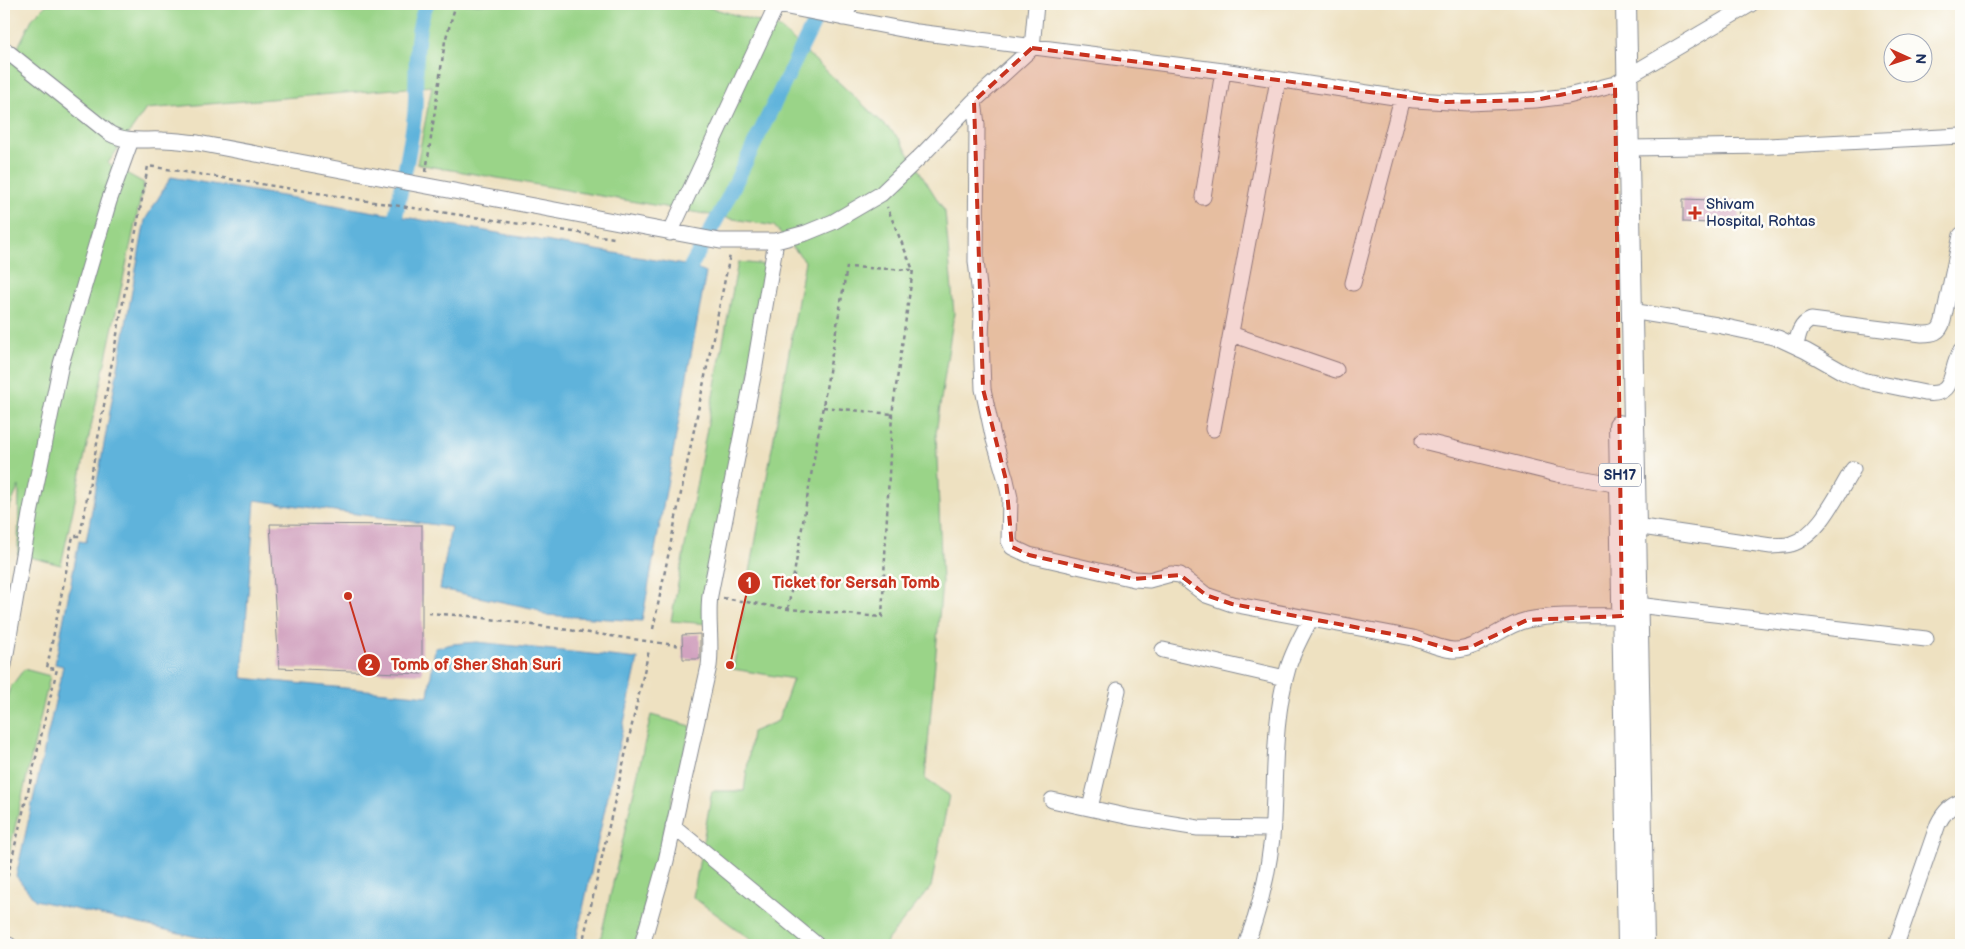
<svg xmlns="http://www.w3.org/2000/svg" width="1965" height="949" font-family="'Balsamiq Sans',sans-serif">
<style>
.green{fill:#9ad488;stroke:#5a8273}
.water{fill:#5fb3db;stroke:#3d719c}
.lines{fill:none;stroke-linecap:round;stroke-linejoin:round}
.canal{stroke:#5fb3db;stroke-width:15}
.building{fill:#d2a3c0}
.minor-casing{stroke:#848890;stroke-width:17}
.major-casing{stroke:#848890;stroke-width:22}
.path{stroke:#848890;stroke-width:2.5;stroke-dasharray:4 4;stroke-linecap:butt}
.minor{stroke:#fff;stroke-width:15}
.major{stroke:#fff;stroke-width:20}
.marked{fill:#c8321e;fill-opacity:0.2;stroke:#c8321e;stroke-width:4;stroke-dasharray:10 6;stroke-linejoin:round}
.poi-dot{fill:#c8321e;stroke:#fdfcf7;stroke-width:2}
.labels{text-anchor:middle;dominant-baseline:central;stroke-width:5;stroke-linejoin:round;paint-order:stroke}
.shield{fill:#fdfcf7;stroke:#5f6c8c;stroke-width:1}
.shield-label{font-size:14px;font-weight:bold;fill:#1b2f5e}
.poi-label{font-size:15px;fill:#1b2f5e;stroke:#fdfcf7;text-anchor:start}
.leader{fill:none;stroke:#c8321e;stroke-width:2}
.callout-dot{fill:#c8321e;stroke:#fdfcf7;stroke-width:2}
.mark-label{font-size:15px;text-anchor:middle;font-weight:bold;fill:#fff}
.callout-label{font-size:16px;text-anchor:middle;font-weight:bold;fill:#c8321e;stroke:#fdfcf7;stroke-width:5;stroke-linejoin:round;paint-order:stroke}
</style>
<rect width="100%" height="100%" fill="#fdfcf7"/>
<filter id="ink" filterUnits="userSpaceOnUse"><feTurbulence type="fractalNoise" baseFrequency=".02" numOctaves="2"/><feDisplacementMap in="SourceGraphic" scale="10" xChannelSelector="R" yChannelSelector="G"/><feConvolveMatrix kernelMatrix="1 2 1 2 8 2 1 2 1" color-interpolation-filters="sRGB"/></filter>
<filter id="wash" filterUnits="userSpaceOnUse"><feTurbulence type="fractalNoise" baseFrequency=".0096" numOctaves="4" result="noise"/><feDisplacementMap in="SourceGraphic" scale="20" xChannelSelector="R" yChannelSelector="G"/><feGaussianBlur stdDeviation="1.12" result="paint"/><feColorMatrix in="noise" values="0 0 0 0 0 0 0 0 0 0 0 0 0 0 0 0 0 1.4 0 .05"/><feComposite in="paint" operator="in"/></filter>
<g filter="url(#wash)">
<rect width="100%" height="100%" fill="#eee1c1"/>
<!-- green -->
<path class="green" d="M47 4H698L780 28 899 138 945 212 954 313 936 433 942 582 925 779 949 795 931 887 888 939 886 945H758L693 897 712 791H744L752 732 778 721 793 679 733 669 805 261 774 226 417 164 432 86 146 109 108 163 144 183 61 565 18 554 19 486 4 520V75L32 19Z
M738 262 767 265 710 624 671 621Z
M24 669 50 676 4 875V706L10 688Z
M651 715 691 726 635 945H599Z"/>
<!-- water -->
<path class="water" d="M171 177 690 266 706 273 642 621 544 615 536 609 440 589 451 527 255 500 242 678 428 696 435 648 452 644 477 642 638 659 575 945H261L254 943 253 945H232L35 900 16 876 63 666 55 664 79 541 86 542 145 220Z"/>
<g class="lines">
<!-- canal -->
<path class="canal" d="M396 215C402 181 412 145 415 110 417 80 413 30 427 4
M691 266 724 206 823 4"/>
</g>
<g id="blocks">
<!-- building -->
<path class="building" d="M1683 199 1740 201 1739 224 1683 222Z
M270 524 422 525V674L279 668Z
M700 634V659H683L682 635Z"/>
</g>
</g>
<g filter="url(#ink)">
<use href="#blocks" fill-opacity="0" stroke="#848890" stroke-width="1"/>
<g class="lines">
<!-- minor casing -->
<g class="minor-casing">
<path id="minor" d="M772 4 917 32 1223 71 1414 100 1468 103 1535 100 1568 96 1615 84 1751 4
M843 18 851 4
M4 49 109 133C126 143 144 139 163 140 175 140 186 142 198 143L720 241H776L806 233 833 222 881 194 923 154 974 101 1032 48 1036 4
M974 101 977 125 976 261 982 313 981 338 983 389 993 436 1006 480 1010 498 1009 541 1012 547 1029 555 1134 579 1149 580 1171 574 1180 575 1206 595 1232 604 1413 638C1426 642 1439 649 1453 650 1479 651 1500 626 1527 620 1557 614 1591 616 1622 616
M1628 148 1768 146 1961 136
M1203 197 1223 71
M670 233 777 4
M1353 283 1402 98
M1631 311 1717 325 1778 338 1806 351 1843 372 1862 380 1925 393C1958 397 1948 370 1961 351
M1231 334 1336 370
M1796 346C1798 335 1800 324 1811 320L1922 334C1933 334 1940 333 1943 321L1961 235
M1213 429 1278 80
M1423 441 1557 474 1620 485
M1635 526 1771 546C1777 545 1785 546 1791 544 1819 536 1838 493 1853 469
M1637 605 1926 639
M1163 650 1285 678
M4 665 30 514 61 364 109 201 131 140
M1052 800 1130 817 1198 828 1272 829
M1090 808 1118 690
M673 826 817 945
M4 944 9 945
M642 945 666 861 709 666C712 643 707 619 710 595L754 371 776 241
M1246 945C1259 911 1268 875 1272 838 1276 782 1272 722 1288 668 1293 651 1302 635 1310 620
M1896 945 1938 824C1943 814 1950 805 1961 802"/>
</g>
<!-- major casing -->
<g class="major-casing">
<path id="major" d="M1626 4 1644 945
M1619 425 1628 945"/>
</g>
<!-- path -->
<path class="path" d="M426 172 445 41 456 4
M823 407 892 414
M723 598 788 609 882 617 892 414 913 270 887 207
M788 609 847 267 913 270
M428 613 469 616 682 646
M653 629 730 255
M4 892 57 669 47 668 73 536H80L148 166 380 203 614 238
M582 945 649 650"/>
<!-- minor -->
<use href="#minor" class="minor"/>
<!-- major -->
<use href="#major" class="major"/>
</g>
</g>
<!-- marked area -->
<path class="marked" d="M1032 48 1446 102 1535 100 1615 84 1622 616 1527 620 1471 647 1452 650 1413 638 1232 604 1206 595 1180 575 1134 579 1029 555 1012 547 1006 480 983 389 974 101Z"/>
<!-- markers -->
<path class="poi-dot" d="M1692.5 205.5h5v5h5v5h-5v5h-5v-5h-5v-5h5z"/>
<g class="labels">
<!-- shield labels -->
<rect class="shield" x="1599" y="463.5" width="42" height="23" rx="4"/>
<g class="shield-label">
<text x="1620" y="475">SH17</text>
</g>
<!-- poi labels -->
<g class="poi-label">
<text x="1706" y="204">Shivam<tspan x="1706" dy="17">Hospital, Rohtas</tspan></text>
</g>
</g>
<!-- callouts -->
<path class="leader" d="M730 665L749 583M348 596L369 665"/>
<g class="callout-dot">
<circle cx="730" cy="665" r="5"/>
<circle cx="348" cy="596" r="5"/>
<circle cx="749" cy="583" r="12"/>
<circle cx="369" cy="665" r="12"/>
</g>
<g class="mark-label">
<text x="749" y="588">1</text>
<text x="369" y="670">2</text>
</g>
<g class="callout-label">
<text x="856" y="588">Ticket for Sersah Tomb</text>
<text x="476" y="670">Tomb of Sher Shah Suri</text>
</g>
<!-- margin -->
<rect width="1965" height="949" fill="none" stroke="#fdfcf7" stroke-width="20"/>
<!-- north arrow -->
<g transform="translate(1908 58) rotate(93)"><circle r="24" fill="#fdfcf7" stroke="#a3aaba"/>
<path d="M0-4L9 19L0 12L-9 19Z" fill="#c8321e"/>
<text y="-8" font-size="14" font-weight="bold" text-anchor="middle" fill="#1b2f5e">N</text>
</g>
</svg>
